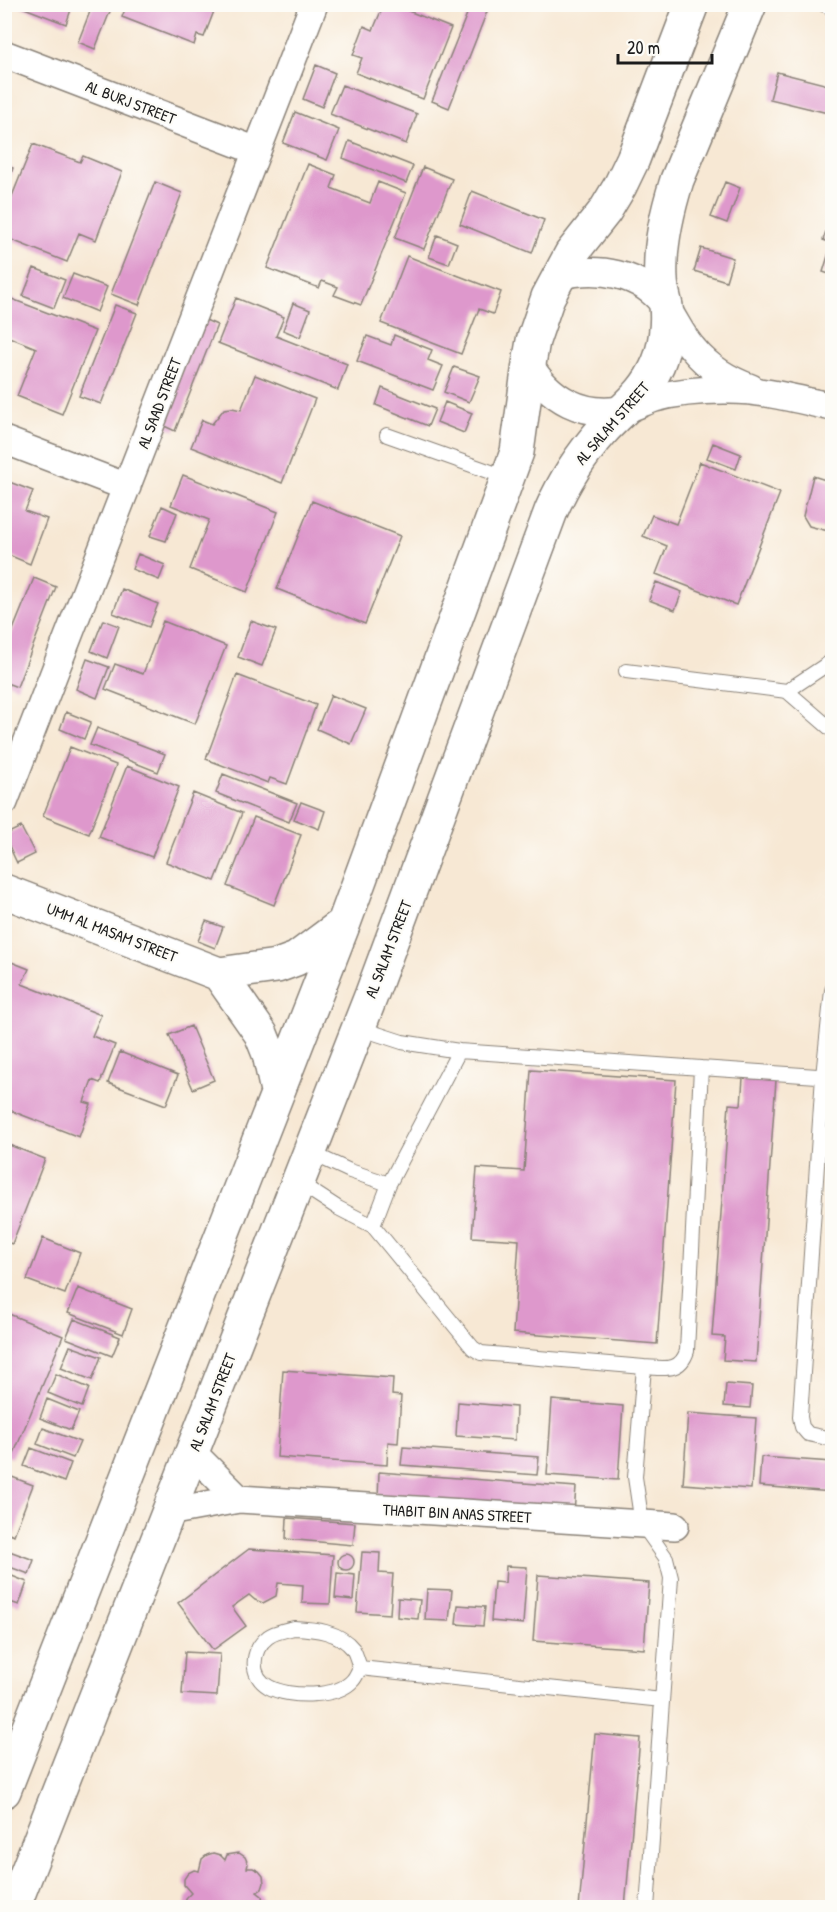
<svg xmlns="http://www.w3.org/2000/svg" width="837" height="1912" font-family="'Patrick Hand',sans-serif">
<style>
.building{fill:#de98cc}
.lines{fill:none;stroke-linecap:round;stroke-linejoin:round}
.lane-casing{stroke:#8a8278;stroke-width:16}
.street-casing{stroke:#8a8278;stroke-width:30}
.secondary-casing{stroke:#8a8278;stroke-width:36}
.lane{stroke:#fff;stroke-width:14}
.street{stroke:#fff;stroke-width:27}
.secondary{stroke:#fff;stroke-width:33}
.labels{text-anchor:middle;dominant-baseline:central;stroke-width:4.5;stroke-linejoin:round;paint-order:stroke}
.street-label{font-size:16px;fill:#1c1c1c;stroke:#fdfcf7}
</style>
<rect width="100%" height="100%" fill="#fdfcf7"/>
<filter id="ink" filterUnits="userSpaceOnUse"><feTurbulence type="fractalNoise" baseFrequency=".0167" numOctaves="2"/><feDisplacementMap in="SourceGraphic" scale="12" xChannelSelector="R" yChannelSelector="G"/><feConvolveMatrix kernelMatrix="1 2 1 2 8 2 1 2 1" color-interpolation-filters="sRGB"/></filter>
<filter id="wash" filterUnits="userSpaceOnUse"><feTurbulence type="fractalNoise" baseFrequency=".008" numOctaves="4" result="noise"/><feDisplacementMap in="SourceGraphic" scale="24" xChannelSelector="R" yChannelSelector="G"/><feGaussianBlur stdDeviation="1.35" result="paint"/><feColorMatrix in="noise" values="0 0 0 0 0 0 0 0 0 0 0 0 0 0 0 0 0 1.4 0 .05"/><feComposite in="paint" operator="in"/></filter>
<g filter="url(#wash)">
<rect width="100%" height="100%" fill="#f7e8d4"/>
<g id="blocks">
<!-- building -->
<path class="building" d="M14 4H73L66 24Z
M93 4H113L95 49 78 42Z
M127 4H214L216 6 204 37 197 35 194 45 122 17Z
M384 4H391L451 28 423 99 356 73 362 58 353 55 364 26 373 30Z
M471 4H490L449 108 432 101Z
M316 65 335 73 322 107 303 99Z
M777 72 832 86V114L770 99Z
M342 85 417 114 406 144 330 114Z
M295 112 339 130 327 160 283 143Z
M349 141 413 166 406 183 343 158Z
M33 144 80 162 83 156 122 172 96 240 79 233 67 262 4 237V216Z
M308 164 336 175 331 188 370 203 378 182 406 193 361 305 334 295 338 287 322 281 319 288 267 268Z
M4 165 13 168 5 191H4Z
M423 167 452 179 424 249 395 238Z
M155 182 182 193 139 305 111 294Z
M725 182 740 188 727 223 711 217Z
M472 191 544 220 532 253 460 224Z
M831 217 832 218V275L823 272 832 243 823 240Z
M437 235 457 243 449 264 429 257Z
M701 248 733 258 726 281 694 271Z
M407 256 501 292 493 314 479 309 461 354 381 323Z
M34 268 65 280 54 308 23 296Z
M73 274 107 287 97 312 63 298Z
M4 296 95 331 62 414 17 396 36 348 4 335Z
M236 298 284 317 276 336 347 364 338 390 218 343Z
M293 303 310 310 300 337 283 330Z
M115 305 137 313 101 404 79 396Z
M201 318 217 325 175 431 160 424Z
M394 335 432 350 428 360 443 366 433 390 357 361 367 336 391 345Z
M454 367 480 376 469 402 444 392Z
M255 375 315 399 282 483 191 447 202 420 212 424 224 409 232 408 241 410Z
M382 388 435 409 428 426 376 405Z
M445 402 472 413 464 433 437 422Z
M713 443 741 454 736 469 707 458Z
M700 462 780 493 736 605 656 574 667 546 643 536 652 515 676 524Z
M183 475 278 512 247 592 190 569 209 520 171 505Z
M813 476 832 482V532L809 526 803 516Z
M4 480 33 491 25 511 47 519 30 564 4 553Z
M312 501 400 536 365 624 277 589Z
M162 506 177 513 166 541 150 536Z
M138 554 165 565 159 580 132 569Z
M34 578 56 587 17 687 4 682V652Z
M656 582 682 592 675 610 649 600Z
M122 589 158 604 149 627 113 613Z
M103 620 119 626 107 658 91 651Z
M163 621 226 646 195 724 105 689 115 664 143 674Z
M251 621 276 630 262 666 238 657Z
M87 659 109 667 97 698 76 689Z
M237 675 316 705 287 784 270 778 268 783 206 759Z
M331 695 366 709 351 744 317 729Z
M66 712 91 722 84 739 60 729Z
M97 728 165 754 158 772 90 745Z
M70 747 116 765 89 834 43 816Z
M127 766 179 787 152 857 99 837Z
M223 774 297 803 289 822 216 793Z
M193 793 242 813 215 881 166 862Z
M301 802 325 811 319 829 294 819Z
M254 817 301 835 274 905 227 886Z
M21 827 35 854 17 863 4 835Z
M206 921 223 927 215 948 198 941Z
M4 959 29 969 22 984 101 1015 92 1036 115 1045 100 1083 92 1080 84 1102 91 1104 79 1137 4 1108Z
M191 1026 214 1080 193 1089 169 1035Z
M120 1052 178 1075 166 1105 108 1083Z
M531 1070 676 1080 657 1344 513 1333 519 1240 472 1237 477 1168 524 1171Z
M743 1078 776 1080 756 1362 723 1360 725 1337 712 1336 729 1104 741 1105Z
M4 1143 45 1159 12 1244 4 1241Z
M43 1238 80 1253 65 1294 27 1280Z
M78 1288 132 1309 123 1334 68 1313Z
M4 1312 63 1336 12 1458 4 1455Z
M74 1319 120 1337 112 1356 66 1338Z
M70 1346 101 1357 92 1380 61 1368Z
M283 1370 393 1378 392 1395 401 1396 398 1443 388 1442 387 1465 277 1457Z
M56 1374 89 1388 82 1407 48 1393Z
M726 1384 752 1386 750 1408 724 1406Z
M47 1399 79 1412 71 1430 40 1418Z
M552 1400 623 1406 618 1480 547 1475Z
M458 1402 516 1407 515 1440 456 1436Z
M688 1413 756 1418 751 1489 683 1484Z
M43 1428 80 1442 73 1458 37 1444Z
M403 1447 539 1457 537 1475 401 1465Z
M31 1448 71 1463 64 1482 24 1466Z
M761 1457 832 1462V1492L759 1486Z
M379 1472 576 1487 574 1513 378 1498Z
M4 1474 33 1485 14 1535 4 1531Z
M287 1518 355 1523 353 1545 286 1539Z
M4 1549 34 1560 29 1574 4 1565Z
M249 1549 333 1555 330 1604 302 1603 303 1585 278 1583 276 1596 263 1603 255 1600 249 1595 232 1607 246 1626 213 1650 178 1603Z
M362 1552 380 1553 379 1573 393 1574 390 1614 357 1612Z
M338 1562a8 8 0 1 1 16 0a8 8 0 1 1-16 0Z
M506 1566 527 1567 523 1624 491 1621 494 1582 505 1583Z
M337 1573 355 1575 353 1600 335 1598Z
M7 1574 27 1582 19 1605 4 1600V1581Z
M538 1575 649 1583 644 1649 533 1641Z
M427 1589 452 1590 449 1621 425 1620Z
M398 1598 420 1600 418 1619 397 1617Z
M458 1605 485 1607 483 1626 456 1624Z
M185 1652 220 1654 217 1696 182 1694Z
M595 1734 640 1738 625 1908H579Z
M213 1853 220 1855 225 1860 227 1855 239 1853 245 1857 248 1864 247 1868H253L259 1871 263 1876 264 1883 262 1889 257 1892 262 1896 264 1908H185L186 1898 191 1893 184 1885V1879L188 1873 194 1870 199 1871 202 1859 207 1855Z"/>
</g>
</g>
<g filter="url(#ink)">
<use href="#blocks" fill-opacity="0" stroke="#8a8278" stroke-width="1.5"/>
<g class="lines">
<!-- lane casing -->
<g class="lane-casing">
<path id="lane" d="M823 4 832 8
M387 435 508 478
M832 661 787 691 832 730
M626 671 787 691
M832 990 823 1076 800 1417 802 1427 808 1434 832 1439
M359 1028 402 1042 459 1051
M459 1051 701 1068 687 1351C680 1373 663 1368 644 1367L481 1353 473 1348 373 1226 389 1184Z
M701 1068 832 1077
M309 1152 350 1171 389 1184
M298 1182 338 1208 373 1226
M644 1367 635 1477 642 1524 666 1558 671 1578 647 1908
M294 1628C314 1629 339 1631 353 1649 356 1654 358 1662 360 1668 358 1671 356 1677 353 1680 338 1698 289 1698 269 1687 249 1676 251 1650 268 1637 274 1632 286 1630 294 1628Z
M360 1668 662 1700"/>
</g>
<!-- street casing -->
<g class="street-casing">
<path id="street" d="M4 54 257 151
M558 276C597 266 641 272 666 307 676 322 682 337 694 350 709 368 729 380 751 388
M529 364C549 399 584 418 625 409 635 407 645 401 655 398 677 392 701 390 724 390 761 389 796 399 832 407
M4 440 127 487
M4 802 314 4
M192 1452 239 1499
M168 1512 239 1499 675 1526"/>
</g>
<!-- secondary casing -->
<g class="secondary-casing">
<path id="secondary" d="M4 891 219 974 277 966 296 959 343 924
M219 974 261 1034 269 1054 277 1091
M4 1791 344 923 517 452 529 364 533 341 548 297 571 254 605 211 620 186 633 159 692 4
M13 1908 371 996 551 511C564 481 581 455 603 430 624 407 644 396 658 364 665 347 668 324 666 306 664 297 661 288 661 279 659 245 667 212 677 180L750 4"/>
</g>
<!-- lane -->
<use href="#lane" class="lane"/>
<!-- street -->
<use href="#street" class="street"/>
<!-- secondary -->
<use href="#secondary" class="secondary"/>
</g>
</g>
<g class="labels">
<!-- street labels -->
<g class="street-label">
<text transform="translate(131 102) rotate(21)">AL BURJ STREET</text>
<text transform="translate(159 403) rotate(-69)">AL SAAD STREET</text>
<text transform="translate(612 423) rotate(-49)">AL SALAM STREET</text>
<text transform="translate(112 932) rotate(21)">UMM AL MASAM STREET</text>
<text transform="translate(388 949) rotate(-69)">AL SALAM STREET</text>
<text transform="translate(212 1402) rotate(-69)">AL SALAM STREET</text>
<text transform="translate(457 1513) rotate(3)">THABIT BIN ANAS STREET</text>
</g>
</g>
<!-- margin -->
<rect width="837" height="1912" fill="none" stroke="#fdfcf7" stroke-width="24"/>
<!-- scale -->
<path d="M618 54v9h94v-9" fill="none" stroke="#1c1c1c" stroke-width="3"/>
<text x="627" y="54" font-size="18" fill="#1c1c1c" stroke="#fdfcf7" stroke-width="4.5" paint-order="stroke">20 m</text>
</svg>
